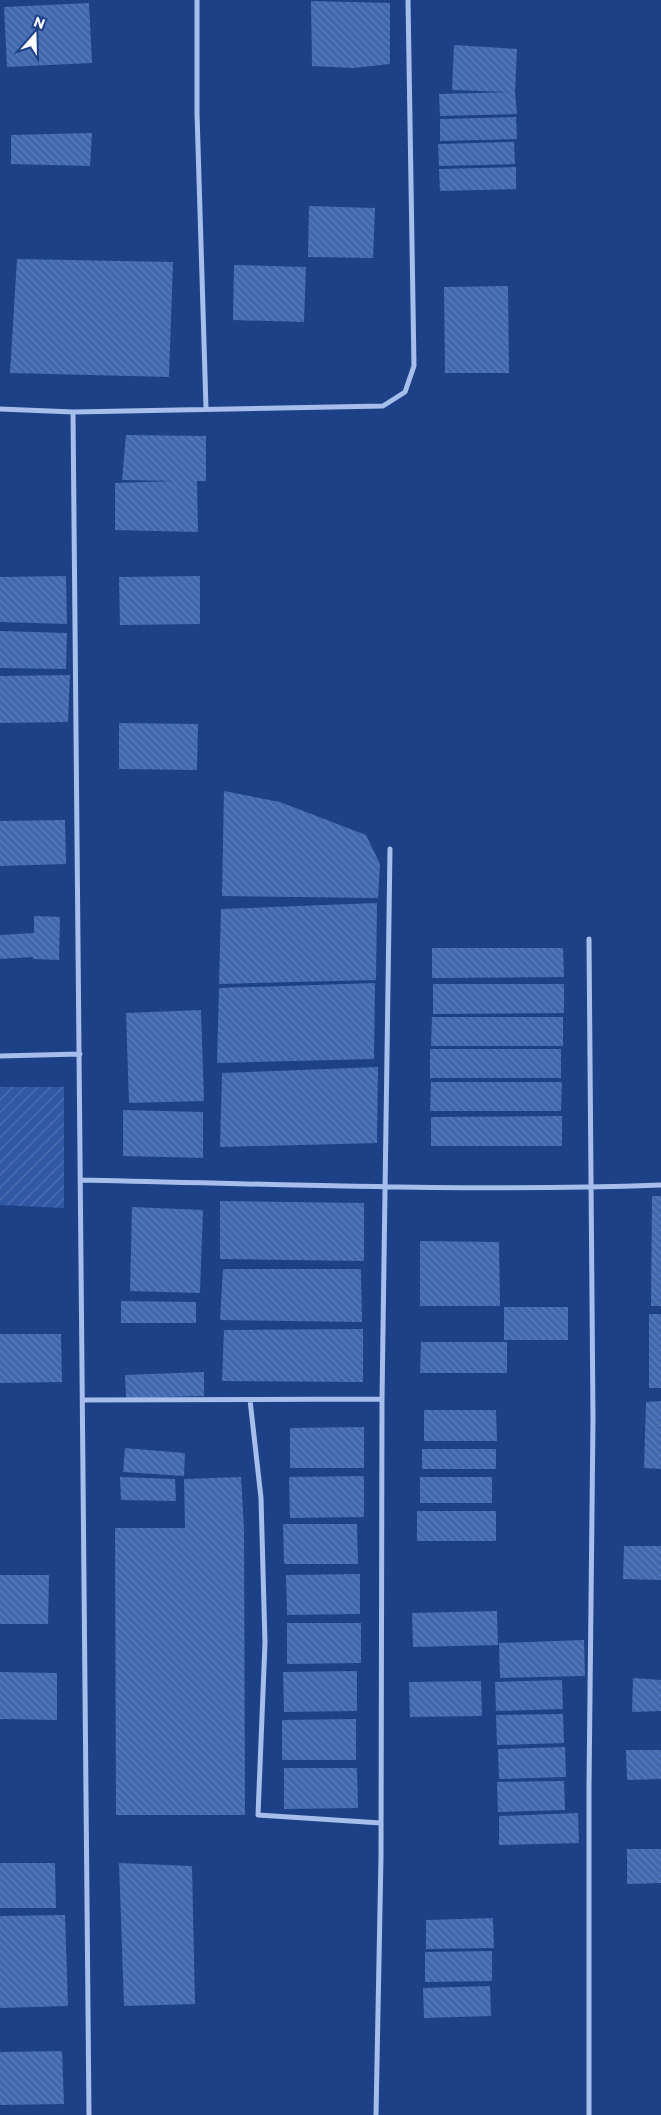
<svg xmlns="http://www.w3.org/2000/svg" width="661" height="2115" font-family="Commissioner,sans-serif">
<style>
.garden{fill:url(#garden-furrows)}
.building{fill:url(#building-back-hatch)}
.lines{fill:none;stroke-linecap:round;stroke-linejoin:round}
.minor{stroke:#a6beeb;stroke-width:5}
</style>
<defs>
<pattern id="garden-furrows" width="10" height="10" patternUnits="userSpaceOnUse" patternTransform="scale(1.25)"><rect width="10" height="10" fill="#3058a5"/><path d="M-1 1l2-2M0 10L10 0M9 11l2-2" fill="none" stroke="#4f71b2"/></pattern>
<pattern id="building-back-hatch" width="6" height="6" patternUnits="userSpaceOnUse" patternTransform="scale(1.25)"><rect width="6" height="6" fill="#4167ae"/><path d="M-1 5l2 2M0 0l6 6M5-1l2 2" fill="none" stroke="#5e7eba"/></pattern>
</defs>
<rect width="100%" height="100%" fill="#1d4087"/>
<!-- garden -->
<path class="garden" d="M0 1087H64V1208L0 1205Z"/>
<!-- building -->
<path class="building" d="M311 1 390 3V64L353 68 312 66Z
M89 3 92 63 7 67 4 7Z
M454 45 517 49 515 92 517 114 440 116 439 94 512 92 452 90Z
M516 117 517 139 440 141V119Z
M92 133 90 166 11 164V135Z
M514 142 515 164 439 166 438 144Z
M516 167V189L440 191 439 169Z
M309 206 375 208 373 258 308 257Z
M17 259 173 262 169 377 10 373Z
M234 265 306 267 304 322 233 320Z
M508 286 509 373H445L444 287Z
M126 435 206 436V481H197L198 532 115 530V483L175 481 122 480Z
M66 576 67 624 0 622V577Z
M200 576V624L120 625 119 577Z
M0 631 67 633 66 669 0 668Z
M70 675 68 722 0 723V676Z
M119 723 198 724 197 770 119 769Z
M224 791 280 802 366 835 380 864 378 898 222 896Z
M65 820 66 864 0 866V821Z
M377 903 376 980 219 984 221 909Z
M34 916 60 917 59 960 33 959V957L0 959V935L34 933Z
M432 948H563L564 977 432 978Z
M375 983 374 1059 217 1063 219 988Z
M433 984H564V1013L433 1014Z
M201 1010 204 1101 129 1103 126 1013Z
M432 1017H563V1046H431Z
M430 1049H561V1078H430Z
M378 1067 377 1143 220 1147 222 1073Z
M431 1082H562L561 1111H430Z
M123 1110 203 1112V1158L123 1156Z
M562 1116V1146H431V1117Z
M652 1196H661V1306H651Z
M220 1201 364 1203V1261L220 1259Z
M132 1207 203 1210 200 1293 130 1291Z
M420 1241 499 1242 500 1306H420Z
M223 1269H361L362 1322 220 1320Z
M121 1301 196 1302V1323H121Z
M504 1307H568V1340H504Z
M649 1314H661V1388H649Z
M363 1329V1382L222 1381 224 1330Z
M0 1334H61L62 1382 0 1383Z
M421 1342H507V1373H420Z
M204 1372V1396L126 1398 125 1375Z
M661 1401V1469L644 1468 646 1402Z
M424 1410H496L497 1441H424Z
M364 1427V1468H290V1428Z
M125 1448 185 1453 184 1476 123 1472Z
M422 1449H496V1469H422Z
M364 1476V1517L290 1518 289 1477Z
M120 1477 175 1479 176 1501 121 1500Z
M241 1477 244 1529 245 1815H116L115 1528H185L184 1479Z
M420 1477H492V1503H420Z
M417 1511H496V1541H417Z
M283 1524H357L358 1564H284Z
M624 1546H661V1580L623 1579Z
M360 1574V1614L287 1615 286 1575Z
M0 1575H49L48 1624H0Z
M497 1611 498 1645 413 1647 412 1613Z
M287 1623H361V1663L287 1664Z
M584 1640 585 1676 500 1678 499 1643Z
M357 1671V1711L284 1712 283 1672Z
M0 1672 57 1673V1720L0 1719Z
M633 1678 661 1680V1711L632 1712Z
M562 1680 563 1709 496 1711 495 1682Z
M481 1681 482 1716 410 1717 409 1682Z
M563 1714 564 1743 497 1745 496 1715Z
M356 1719V1760H282V1720Z
M565 1747 566 1777 499 1779 498 1749Z
M626 1750H661V1779L627 1780Z
M284 1768H357L358 1808 284 1809Z
M564 1781 565 1810 498 1812 497 1782Z
M578 1813 579 1843 499 1845V1816Z
M627 1849H661V1883L627 1884Z
M0 1863H55L56 1908H0Z
M119 1863 192 1866 195 2004 124 2006Z
M65 1915 68 2006 0 2008V1916Z
M493 1918 494 1948 426 1949V1920Z
M492 1951V1981L425 1982V1952Z
M490 1986 491 2016 424 2018 423 1988Z
M62 2051 64 2104 0 2105V2052Z"/>
<g class="lines">
<!-- minor -->
<path class="minor" d="M197 0V113L206 408
M0 409 73 412 383 406 405 392 414 366 408 0
M73 412 89 2115
M589 939 593 1419 589 1787V2115
M0 1056 80 1054
M81 1180C274 1184 468 1192 661 1185
M83 1400 382 1399
M250 1400 261 1498 265 1643 258 1815 381 1823
M376 2115 381 1857 382 1399 390 849"/>
</g>
<!-- north arrow -->
<g transform="translate(35 35) rotate(20)" stroke="#1d4087" stroke-width="4" paint-order="stroke">
<path d="M0-4L9 19L0 12L-9 19Z" fill="#ffffff"/>
<text y="-8" font-size="14" font-weight="bold" text-anchor="middle" fill="#ffffff">N</text>
</g>
</svg>
